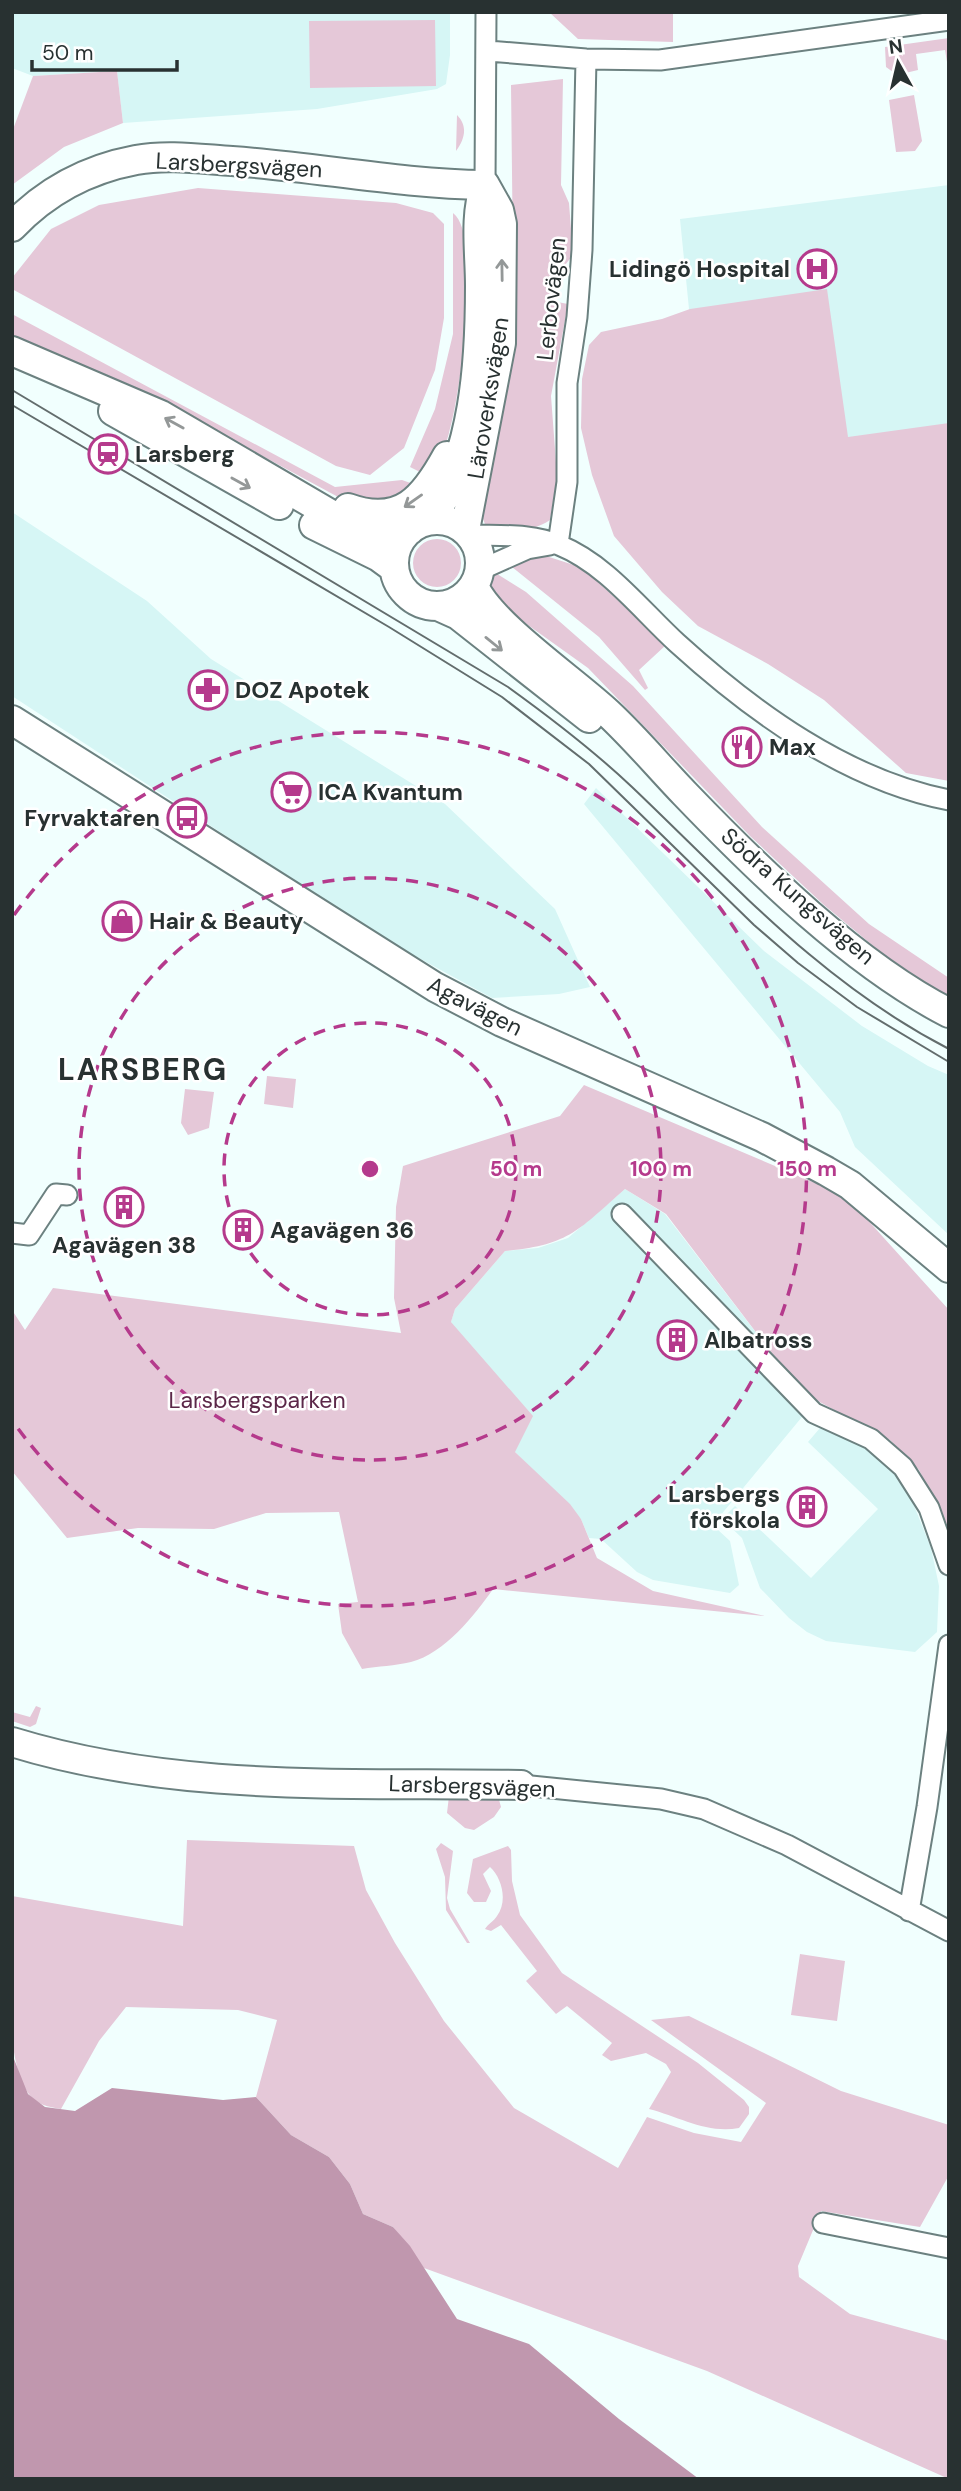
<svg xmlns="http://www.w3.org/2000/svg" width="961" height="2491" font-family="'DM Sans',sans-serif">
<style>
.built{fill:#d6f6f5}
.green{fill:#e5c8d8}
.water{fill:#c097ae}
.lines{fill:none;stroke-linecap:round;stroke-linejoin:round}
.street-casing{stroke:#6c8180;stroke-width:23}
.secondary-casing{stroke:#6c8180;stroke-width:32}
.street{stroke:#fff;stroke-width:19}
.secondary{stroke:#fff;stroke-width:28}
.tram{stroke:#636d6d;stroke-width:2}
.oneway{stroke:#949898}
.ring{fill:none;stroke:#b53a8c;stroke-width:3.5;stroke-dasharray:12 9}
.labels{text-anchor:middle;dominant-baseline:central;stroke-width:5;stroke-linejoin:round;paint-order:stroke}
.street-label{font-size:23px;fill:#283131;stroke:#fff}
.poi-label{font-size:23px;font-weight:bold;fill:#283131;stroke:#fff;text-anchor:start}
.park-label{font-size:23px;fill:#5c2849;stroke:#fff}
.district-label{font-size:30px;font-weight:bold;letter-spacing:2px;fill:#283131;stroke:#fff}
.centre{fill:#b53a8c;stroke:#fff;stroke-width:3.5}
.ring-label{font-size:21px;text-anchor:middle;font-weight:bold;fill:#b53a8c;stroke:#fff;stroke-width:5;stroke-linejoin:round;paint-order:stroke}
</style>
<rect width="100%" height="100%" fill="#f1fffe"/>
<!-- built -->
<path class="built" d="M12 12H450V55L446 84 437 89 317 109 123 123 117 71 33 76 12 68Z
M949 185V436L840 452 690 319 680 219Z
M12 512 147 601 211 659 445 804 555 909 590 987 559 994 492 998 384 939 12 696Z
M596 788 764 951 862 1026 928 1066 949 1075V1235L855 1147 840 1112 584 804Z
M625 1189 665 1214 787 1373 816 1400 720 1516 717 1529 730 1541 739 1585 730 1593 653 1580 637 1572 601 1539 589 1538 581 1519 515 1452 451 1322 455 1309 505 1251 538 1248 568 1238Z
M820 1428 863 1446 889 1466 913 1503 931 1548 939 1586 937 1632 915 1652 826 1641 807 1632 789 1618 760 1588 742 1538 722 1519 735 1506 811 1578 878 1509 808 1442Z"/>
<!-- green -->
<path class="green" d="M549 12H673V42L578 39Z
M435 20 436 86 310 88 309 21Z
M949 38V74L945 50 916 54 918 70 897 75 886 67 885 47Z
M117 71 123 123 64 147 12 185V132L33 76Z
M563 79 561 185 569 203 573 255 565 265 554 271 552 301 568 304 551 396 557 476 550 520C532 533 508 530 486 527L481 513 513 260 511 85Z
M914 95 922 141 915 151 896 152 889 100Z
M457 115C468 126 465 139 456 151Z
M198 188 396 203 433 213 444 224V318L435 370 404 448 370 475 336 466 12 289V278L51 229 99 205Z
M453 213C483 235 460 397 449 433 445 449 437 462 428 476L410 467 435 409 453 334Z
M827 289 848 437 949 423V781L906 773 824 700 768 664 698 626 662 592 614 536 592 475 581 428 582 379 589 345 601 332 662 319 690 309Z
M12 314 335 487 402 480 419 486 382 506 340 498 135 387 12 335Z
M413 563a24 24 0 1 1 48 0a24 24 0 1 1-48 0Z
M543 555 583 568 666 645 639 670 648 688 645 690 599 637 507 563Z
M494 572 526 592 633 686 762 827 869 924 949 978V998L883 954 824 905 750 836 588 668 497 603 488 589V577Z
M267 1076 296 1079 293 1108 264 1104Z
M584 1085 846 1196 949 1310V1529L919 1470 890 1440 816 1400 787 1373 666 1214 625 1189C578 1230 570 1245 505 1251L455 1309 451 1322 533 1416 515 1452 570 1504 581 1519 597 1558 653 1591 765 1616 493 1589C474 1616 445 1653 411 1662 395 1666 378 1666 362 1669L342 1633 338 1604 358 1602 339 1512 266 1513 214 1529 138 1528 67 1538 12 1471V1310L25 1330 53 1288 401 1333 394 1298 396 1207 403 1166 560 1116Z
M185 1089 214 1092 209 1128 188 1135 181 1123Z
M36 1706 41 1708 36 1724 30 1727 12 1721V1712L30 1717Z
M449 1796H498L501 1807 494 1817 474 1830 465 1828 447 1813Z
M187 1840 354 1846 366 1890 395 1943 444 2021 514 2108 618 2168 647 2117 694 2133 741 2142 766 2103 651 2020 689 2016 841 2091 949 2125V2175L920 2227 821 2211 798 2266 799 2277 850 2314 949 2341V2479L707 2371 424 2268 393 2227 363 2214 350 2184 329 2157 291 2135 256 2097 277 2020 238 2010 126 2007 99 2041 61 2109C49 2107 36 2105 28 2093 1 2054 12 1945 12 1896L183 1926Z
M441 1843 453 1851 447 1898 450 1909 470 1943H467L446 1910 445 1877 436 1849Z
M508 1846 511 1850 512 1881 520 1915 562 1973 698 2063 744 2100 749 2107V2114L739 2128C707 2134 680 2117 649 2109L671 2072 666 2064 646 2053 611 2061 602 2055 612 2043 567 2006 556 2014 526 1981 537 1971 501 1925 491 1931 485 1929C488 1924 494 1921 497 1916 508 1901 502 1878 490 1867L483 1874 491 1891 486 1902H474L467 1893 473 1859Z
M800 1954 845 1961 837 2021 791 2015Z"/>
<!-- water -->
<path class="water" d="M12 2054 28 2094 45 2107 75 2111 112 2088 223 2100 256 2097 291 2135 329 2157 350 2184 363 2214 393 2227 410 2246 457 2319 529 2344 619 2419 699 2479H12Z"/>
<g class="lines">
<!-- street casing -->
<g class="street-casing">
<path id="street" d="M488 51 586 59 660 60 949 20
M485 185 486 12
M470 535C500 536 532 533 559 545 606 564 640 609 677 643 753 712 846 780 949 800
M558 544 567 482V383L577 317 582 250 586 59
M480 570 527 549 550 545
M622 1214 814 1413 871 1439 903 1467 929 1508 949 1565
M12 1233 29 1235 56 1194 67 1195
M521 1785 661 1799 704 1809 787 1845 949 1931
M909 1911 927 1807 949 1645
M823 2223 949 2248"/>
</g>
<!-- secondary casing -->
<g class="secondary-casing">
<path id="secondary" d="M12 227C46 191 88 169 136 160 167 154 201 159 232 161 316 167 401 184 485 185
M12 351 161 415 344 522C367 531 385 536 410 530
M113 411 279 505
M348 508C401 527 424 498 447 456
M394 563a43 43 0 1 1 86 0a43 43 0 1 1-86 0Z
M432 520C474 449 480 367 480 286 480 252 474 217 485 185
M314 525 379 557 394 568
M465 530 501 343 502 224 499 210 485 185
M474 586C490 624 574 681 608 713 635 738 659 767 685 794 758 870 855 965 949 1013
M438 606 458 615 589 718
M12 720 435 987 502 1022 762 1137 826 1171 850 1185 949 1268
M12 1742C178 1793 350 1782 521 1785"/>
</g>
<!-- street -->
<use href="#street" class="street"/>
<!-- secondary -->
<use href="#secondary" class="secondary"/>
<!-- tram -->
<path class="tram" d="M12 390 508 687C551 718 593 750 632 787 734 884 821 983 949 1049
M12 405 389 627 502 697 589 764 754 925 798 963 857 1007 949 1062"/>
</g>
<!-- one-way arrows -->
<defs><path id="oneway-shaft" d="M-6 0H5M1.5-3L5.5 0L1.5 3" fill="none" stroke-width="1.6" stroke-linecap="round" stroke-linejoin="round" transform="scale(1.75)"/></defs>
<g class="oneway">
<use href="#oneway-shaft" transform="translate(502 270) rotate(-91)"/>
<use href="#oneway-shaft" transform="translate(174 423) rotate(-151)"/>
<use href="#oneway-shaft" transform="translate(241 483) rotate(29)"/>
<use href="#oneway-shaft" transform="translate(413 501) rotate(145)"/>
<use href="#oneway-shaft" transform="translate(494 644) rotate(39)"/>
</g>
<!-- distance rings -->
<g class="ring">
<circle cx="370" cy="1169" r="146"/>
<circle cx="370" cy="1169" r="291"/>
<path d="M14 915A437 437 0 1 1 14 1423"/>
</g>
<!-- icons -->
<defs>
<g id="hospital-ring" transform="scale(2.0125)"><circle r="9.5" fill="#fff" stroke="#b53a8c" stroke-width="1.5"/><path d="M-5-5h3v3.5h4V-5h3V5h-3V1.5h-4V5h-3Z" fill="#b53a8c"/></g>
<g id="station-ring" transform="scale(2.0125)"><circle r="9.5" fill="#fff" stroke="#b53a8c" stroke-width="1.5"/><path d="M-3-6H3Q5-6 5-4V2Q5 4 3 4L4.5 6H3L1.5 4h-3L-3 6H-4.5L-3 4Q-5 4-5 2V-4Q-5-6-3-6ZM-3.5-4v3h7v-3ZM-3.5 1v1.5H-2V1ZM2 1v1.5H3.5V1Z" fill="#b53a8c"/></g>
<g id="pharmacy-ring" transform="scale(2.0125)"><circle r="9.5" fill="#fff" stroke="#b53a8c" stroke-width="1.5"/><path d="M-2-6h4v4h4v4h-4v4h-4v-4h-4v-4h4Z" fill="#b53a8c"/></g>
<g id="restaurant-ring" transform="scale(2.0125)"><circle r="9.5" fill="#fff" stroke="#b53a8c" stroke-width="1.5"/><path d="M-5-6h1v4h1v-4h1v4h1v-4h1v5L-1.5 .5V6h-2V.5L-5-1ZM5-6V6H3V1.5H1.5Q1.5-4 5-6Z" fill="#b53a8c"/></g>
<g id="supermarket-ring" transform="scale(2.0125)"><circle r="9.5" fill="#fff" stroke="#b53a8c" stroke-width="1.5"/><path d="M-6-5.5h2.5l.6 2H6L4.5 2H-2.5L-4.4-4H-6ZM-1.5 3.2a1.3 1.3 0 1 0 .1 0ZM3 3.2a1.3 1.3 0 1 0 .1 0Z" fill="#b53a8c"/></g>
<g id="bus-ring" transform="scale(2.0125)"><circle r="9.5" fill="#fff" stroke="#b53a8c" stroke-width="1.5"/><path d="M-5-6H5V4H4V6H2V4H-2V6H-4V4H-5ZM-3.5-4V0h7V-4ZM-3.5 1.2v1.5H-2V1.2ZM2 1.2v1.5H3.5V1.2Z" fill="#b53a8c"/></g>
<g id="shop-ring" transform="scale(2.0125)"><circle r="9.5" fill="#fff" stroke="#b53a8c" stroke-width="1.5"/><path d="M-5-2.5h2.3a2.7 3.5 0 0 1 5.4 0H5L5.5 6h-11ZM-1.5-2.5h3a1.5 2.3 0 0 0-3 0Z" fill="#b53a8c"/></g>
<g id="building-ring" transform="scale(2.0125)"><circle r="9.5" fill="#fff" stroke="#b53a8c" stroke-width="1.5"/><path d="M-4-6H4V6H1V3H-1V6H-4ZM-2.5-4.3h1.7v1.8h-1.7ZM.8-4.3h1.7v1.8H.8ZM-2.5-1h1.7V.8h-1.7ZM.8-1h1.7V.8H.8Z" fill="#b53a8c"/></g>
</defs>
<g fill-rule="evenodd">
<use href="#hospital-ring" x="817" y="269"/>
<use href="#station-ring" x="108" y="454"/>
<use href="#pharmacy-ring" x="208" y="690"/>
<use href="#restaurant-ring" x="742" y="747"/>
<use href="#supermarket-ring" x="291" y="792"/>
<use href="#bus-ring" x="187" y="818"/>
<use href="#shop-ring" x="122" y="921"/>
<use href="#building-ring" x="124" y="1207"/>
<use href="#building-ring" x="243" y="1230"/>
<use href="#building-ring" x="677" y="1340"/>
<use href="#building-ring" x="807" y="1507"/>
</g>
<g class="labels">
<!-- street labels -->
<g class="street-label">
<text transform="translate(239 165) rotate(3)">Larsbergsvägen</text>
<text transform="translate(551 299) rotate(-84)">Lerbovägen</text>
<text transform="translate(488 398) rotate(-81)">Läroverksvägen</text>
<text transform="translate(798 896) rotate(41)">Södra Kungsvägen</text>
<text transform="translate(475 1006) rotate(27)">Agavägen</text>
<text transform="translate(472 1786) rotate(2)">Larsbergsvägen</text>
</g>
<!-- poi labels -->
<g class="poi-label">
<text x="790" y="269" text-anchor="end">Lidingö Hospital</text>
<text x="135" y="454">Larsberg</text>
<text x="235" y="690">DOZ Apotek</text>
<text x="769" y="747">Max</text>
<text x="318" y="792">ICA Kvantum</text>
<text x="160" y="818" text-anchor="end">Fyrvaktaren</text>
<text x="149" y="921">Hair &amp; Beauty</text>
<text x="270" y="1230">Agavägen 36</text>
<text x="124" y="1245" text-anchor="middle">Agavägen 38</text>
<text x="704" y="1340">Albatross</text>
<text x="780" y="1494" text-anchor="end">Larsbergs<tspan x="780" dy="26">förskola</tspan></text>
</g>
<!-- park labels -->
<g class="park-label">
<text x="257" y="1400">Larsbergsparken</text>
</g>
<!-- district labels -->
<g class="district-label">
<text x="143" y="1069">LARSBERG</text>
</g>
</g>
<circle cx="370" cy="1169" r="10" class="centre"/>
<g class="ring-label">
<text x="516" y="1176">50 m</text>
<text x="661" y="1176">100 m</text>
<text x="807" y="1176">150 m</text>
</g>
<!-- border -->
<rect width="961" height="2491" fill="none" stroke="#283131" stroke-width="28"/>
<!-- north arrow -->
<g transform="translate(898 63) rotate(352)" stroke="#ffffff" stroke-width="5" paint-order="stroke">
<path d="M0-5L12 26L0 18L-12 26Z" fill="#283131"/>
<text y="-10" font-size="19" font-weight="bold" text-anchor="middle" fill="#283131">N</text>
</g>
<!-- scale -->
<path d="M32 60v10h145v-10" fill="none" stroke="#283131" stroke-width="3.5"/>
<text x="42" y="60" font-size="21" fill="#283131" stroke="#ffffff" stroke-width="5" paint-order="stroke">50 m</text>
</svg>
